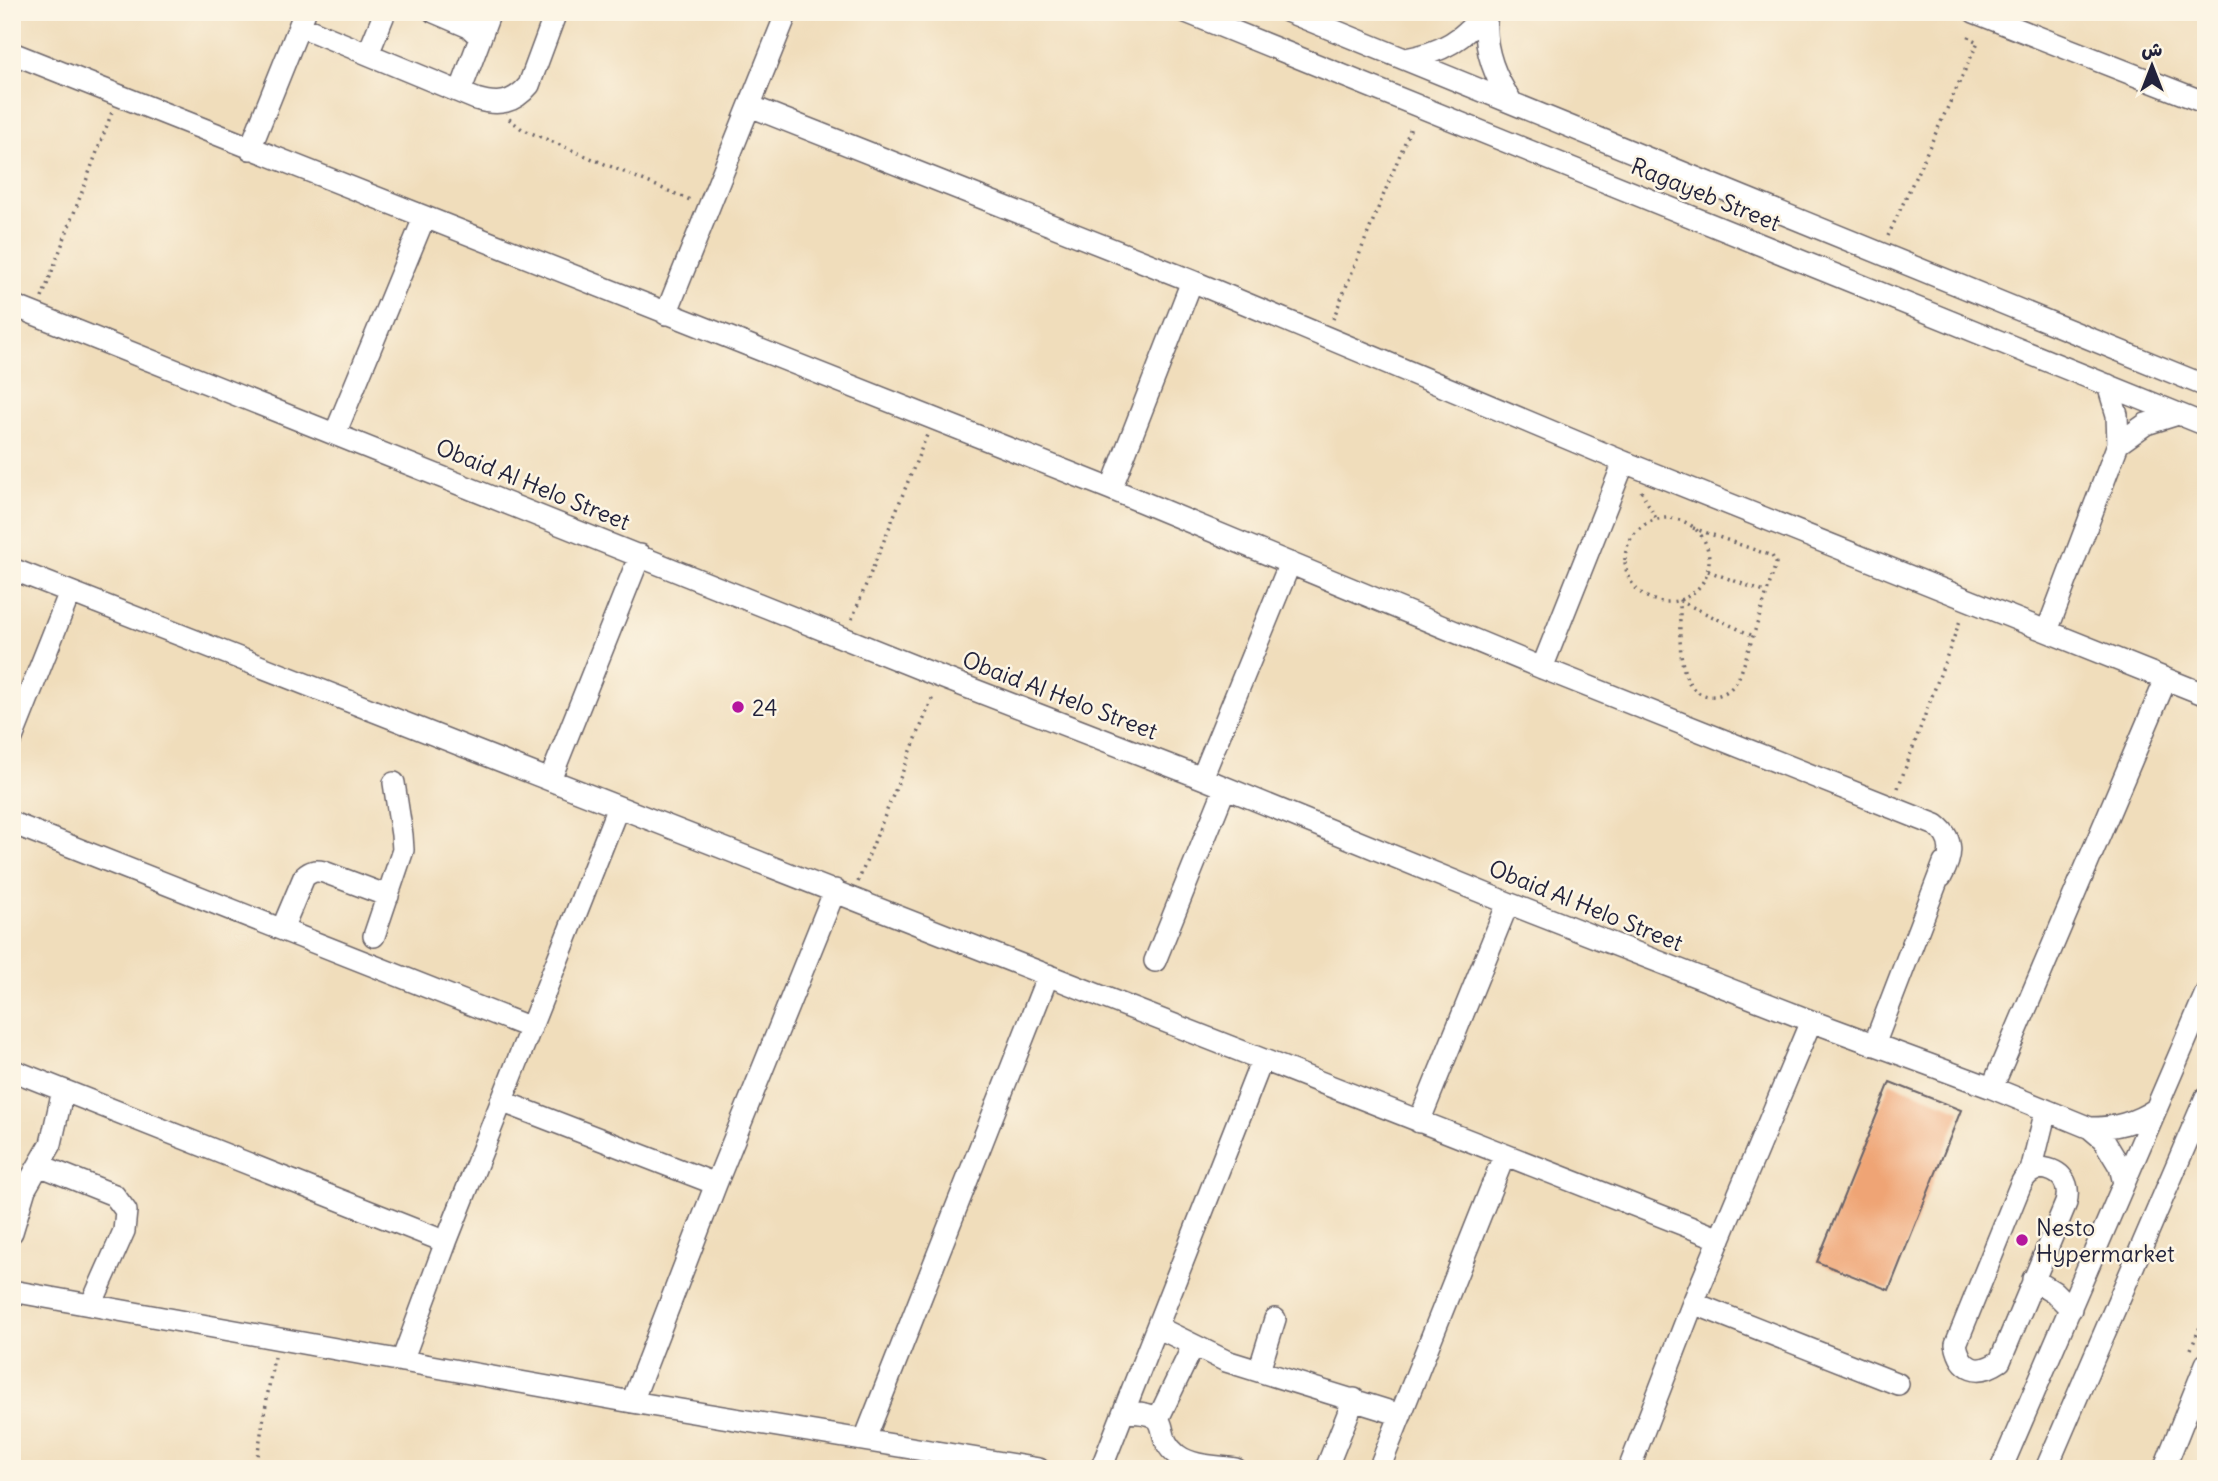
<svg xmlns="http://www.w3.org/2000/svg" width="2218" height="1481" font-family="Delius,'Playpen Sans Arabic',sans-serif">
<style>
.building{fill:#efa474}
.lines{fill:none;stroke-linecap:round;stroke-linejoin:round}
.minor-casing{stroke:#6a6368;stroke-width:24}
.path{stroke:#6a6368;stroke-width:3.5;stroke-dasharray:2 5;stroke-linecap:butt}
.minor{stroke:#fff;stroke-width:21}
.poi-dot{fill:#b5179e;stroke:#fcf5e5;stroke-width:2.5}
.labels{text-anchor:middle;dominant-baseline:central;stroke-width:5;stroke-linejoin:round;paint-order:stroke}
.street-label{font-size:23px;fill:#22223b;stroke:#fcf5e5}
.poi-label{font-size:23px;fill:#22223b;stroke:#fcf5e5;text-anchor:start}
</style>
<rect width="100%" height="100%" fill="#fcf5e5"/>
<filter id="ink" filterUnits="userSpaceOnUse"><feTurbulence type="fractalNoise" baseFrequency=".0143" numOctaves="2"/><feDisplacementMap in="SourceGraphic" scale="14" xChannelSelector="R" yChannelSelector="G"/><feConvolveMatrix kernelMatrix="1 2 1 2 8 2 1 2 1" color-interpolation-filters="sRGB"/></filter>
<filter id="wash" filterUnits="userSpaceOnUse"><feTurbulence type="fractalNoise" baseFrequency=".00686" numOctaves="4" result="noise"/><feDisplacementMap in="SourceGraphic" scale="28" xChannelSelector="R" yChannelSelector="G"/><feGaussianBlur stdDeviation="1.57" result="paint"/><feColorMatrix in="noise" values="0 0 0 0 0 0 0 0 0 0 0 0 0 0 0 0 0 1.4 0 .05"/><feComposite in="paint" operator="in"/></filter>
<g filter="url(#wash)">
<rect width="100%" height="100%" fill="#f0ddbb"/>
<g id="blocks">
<!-- building -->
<path class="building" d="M1890 1082 1961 1110 1889 1290 1817 1262Z"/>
</g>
</g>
<g filter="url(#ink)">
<use href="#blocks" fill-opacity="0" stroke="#6a6368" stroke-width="2"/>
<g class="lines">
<!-- minor casing -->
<g class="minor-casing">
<path id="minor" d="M434 12 469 27 480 37
M1186 12 2206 425
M1289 12 2206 386
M1487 12C1482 45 1493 74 1511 101
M1974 12 2206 103
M300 26 476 99C499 106 514 103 529 85L556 12
M12 53 1111 489 1542 668 1936 825C1955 840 1952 857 1941 877
M368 54 385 12
M1405 59C1436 54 1465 41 1483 12
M460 92 490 12
M750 106 1192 281 1624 462 2206 695
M250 149 305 12
M12 305 941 677 1202 778 1508 903 1811 1021 1992 1088 2046 1110 2090 1128 2103 1139 2120 1167 2124 1183
M666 314 787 12
M335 434 424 218
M2118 444 2146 424 2178 414
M1111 489 1192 281
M12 569 1720 1239
M2047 631 2118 444 2117 415 2108 385
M1542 668 1624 462
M12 738 70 592
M1202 778 1290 563
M550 780 640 555
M12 823 531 1028
M282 929 304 877C311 871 315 870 324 872L388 896
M374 936 403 850 402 835 394 783
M1155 961 1225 788
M1874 1045 1944 863
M12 1070 446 1242
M1992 1088 2166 679
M501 1101 716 1184
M1419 1122 1508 903
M2090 1128C2115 1128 2135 1123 2156 1109
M39 1165 114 1195 126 1211 124 1231 92 1303
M2041 1168C2061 1170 2071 1183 2066 1203L2000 1361C1978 1376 1961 1370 1956 1344L2020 1186C2025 1175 2030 1171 2041 1168Z
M2031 1171 2046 1110
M12 1232 25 1189 51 1144 63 1090
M2033 1279 2054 1292 2071 1309
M12 1291 632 1402 1039 1469
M1693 1303 1898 1384
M1157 1327 1226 1361 1401 1415
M402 1361 446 1242 618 807
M1259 1371 1275 1319
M632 1402 716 1184 835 890
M1124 1412C1181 1413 1149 1433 1177 1455 1193 1467 1218 1466 1236 1469
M1158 1419 1193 1346
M865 1439 1048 975
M1101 1469 1262 1060
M1326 1469 1354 1399
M1379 1469 1504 1156
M1629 1469 1693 1303 1811 1021
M2001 1469 2206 993
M2046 1469 2206 1097
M2164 1469 2206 1364"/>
</g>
<!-- path -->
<path class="path" d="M509 119 522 129 690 200
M1888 236 1978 42 1969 38 1971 32
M42 298 112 112
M1333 319 1412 125
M1641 491 1657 520
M1625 560a42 42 0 1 1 84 0a42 42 0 1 1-84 0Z
M1693 528 1772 556 1776 563C1767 593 1758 622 1748 651 1744 663 1741 677 1733 686 1727 693 1718 697 1709 696 1673 692 1681 627 1680 601L1753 636
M1708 571 1767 593
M852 619 927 435
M1898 788 1961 618
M858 882 934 694
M2191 1349 2206 1312
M255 1469 274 1357"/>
<!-- minor -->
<use href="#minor" class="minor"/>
</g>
</g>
<!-- markers -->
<g class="poi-dot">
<circle cx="738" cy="707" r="7"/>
<circle cx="2022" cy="1240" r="7"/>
</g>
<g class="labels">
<!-- street labels -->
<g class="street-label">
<text transform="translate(1706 194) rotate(22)">Ragayeb Street</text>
<text transform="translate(533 484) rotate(22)">Obaid Al Helo Street</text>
<text transform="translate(1060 695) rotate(21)">Obaid Al Helo Street</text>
<text transform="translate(1586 905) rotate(22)">Obaid Al Helo Street</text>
</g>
<!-- poi labels -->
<g class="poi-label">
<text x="752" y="707">24</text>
<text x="2036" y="1227">Nesto<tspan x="2036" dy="26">Hypermarket</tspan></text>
</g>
</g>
<!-- margin -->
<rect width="2218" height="1481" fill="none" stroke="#fcf5e5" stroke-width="42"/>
<!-- north arrow -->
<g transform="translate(2152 66)" stroke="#fcf5e5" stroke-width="5" paint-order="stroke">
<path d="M0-5L12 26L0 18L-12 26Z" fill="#22223b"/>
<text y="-10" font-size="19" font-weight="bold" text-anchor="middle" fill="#22223b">ش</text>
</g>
</svg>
